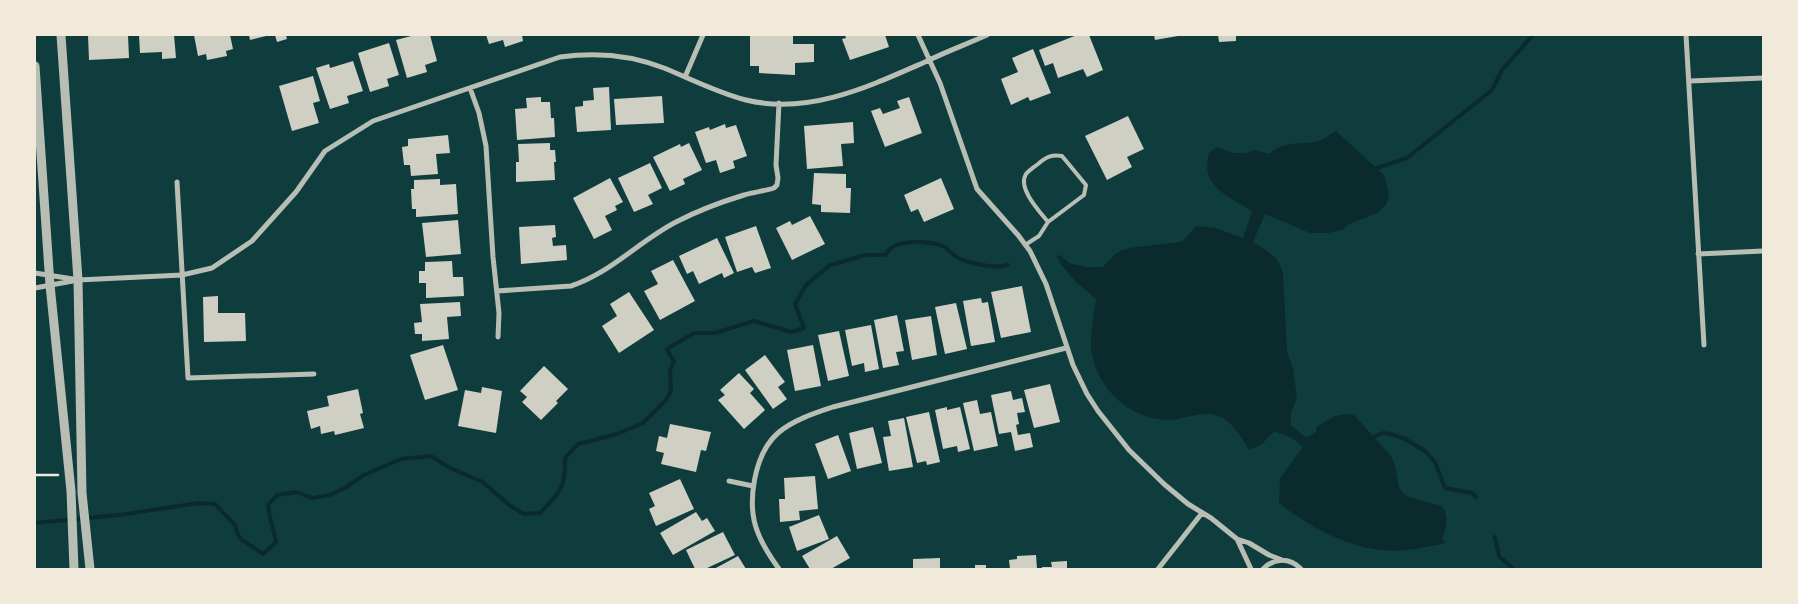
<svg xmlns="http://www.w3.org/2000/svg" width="1798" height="604" font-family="'PT Serif',serif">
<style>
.water{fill:#0a2a2b}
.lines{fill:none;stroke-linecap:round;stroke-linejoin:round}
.stream{stroke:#0a2a2b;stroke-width:4}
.building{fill:#cfcfc3}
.path{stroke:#f1e9da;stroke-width:2.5}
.service{stroke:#b8beb3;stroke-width:4}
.minor{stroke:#b8beb3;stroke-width:5}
.tertiary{stroke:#b8beb3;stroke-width:9}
</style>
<rect width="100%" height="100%" fill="#0f3d3e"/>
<!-- water -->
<path class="water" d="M1336 131 1384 175 1389 195 1386 205 1377 213 1349 224 1342 230 1328 233H1310L1265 214 1253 242C1269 253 1277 254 1283 273L1287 352 1293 368 1297 398 1291 412V425L1306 438 1316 432V427L1335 416 1345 414 1354 415 1391 456 1395 465 1399 488 1405 495 1415 499 1442 506C1449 515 1447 528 1442 538L1446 543C1432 546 1419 549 1405 550 1360 555 1313 530 1279 503L1280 478 1303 447 1292 438 1274 431 1262 444 1249 450C1242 438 1232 421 1219 416 1204 410 1184 419 1169 420 1130 420 1096 388 1091 349 1090 335 1094 314 1096 299L1076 282 1058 261 1087 267H1103L1116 253 1129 248 1180 242 1184 240 1196 226 1215 228 1243 238 1252 211C1237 201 1213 192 1208 173 1206 167 1208 159 1209 153L1217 147 1233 153H1246L1254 150 1269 154C1286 139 1299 146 1319 141 1325 139 1330 134 1336 131Z"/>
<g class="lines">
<!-- stream -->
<path class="stream" d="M1374 169 1407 158 1492 90 1502 70 1533 35
M1059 257 1070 266
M1369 439 1383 433 1391 434 1405 439 1425 451 1435 462 1445 488 1472 493 1476 497
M35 523 119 515 199 503 215 504 235 525 237 533 241 539 263 554 276 542C274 529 269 518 268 505L277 495 296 492 312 498 330 495 345 488 364 475 401 459 431 456 450 468 483 482 509 505 524 514 540 513C560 492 566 488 565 458L578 444 617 434 643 423 666 400 671 391 670 370 674 362 667 349 694 333H715L754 321 791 332 804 328 795 304 806 285 830 265 866 255H886C891 238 928 241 943 246 949 249 952 255 958 258 962 260 968 262 973 263 984 266 997 268 1008 265
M1495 537 1499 556 1513 569"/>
</g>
<!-- building -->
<path class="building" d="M88 35H128L129 58 89 60Z
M139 35H174L176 58 162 59V52L140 53Z
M194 35H230L233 49 226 51 227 56 207 60 206 54 198 56Z
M249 35H266V36L250 40Z
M275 35H286L287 39 277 42Z
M415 35H430L437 61 425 65 427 72 407 78 396 40Z
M486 35H522L523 41 505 47 503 40 489 44Z
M750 35H793V44H814V62L795 63V75L759 73V66H750Z
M845 35H885L889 47 850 60 842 39 846 38Z
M1077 35H1089L1103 70 1087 77 1083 69 1058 78 1053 63 1045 66 1039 50Z
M1154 35H1178V36L1155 40Z
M1218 35H1236V41L1219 42Z
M389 43 399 75 387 79 389 86 370 92 358 53Z
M1033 49 1051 93 1030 101 1028 97 1011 105 1001 79 1018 72 1012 58Z
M353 61 363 91 347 96 349 103 330 109 316 68 329 64 330 68Z
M313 76 320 101 313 103 319 123 292 131 279 86Z
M609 87 611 130 577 132 575 107 583 106V101L594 100 593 88Z
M662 96 664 123 616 125 614 99Z
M541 97V102H550L551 118H554L555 137 517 140 515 109 527 108 526 98Z
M909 97 922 133 885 147 871 111 880 108 883 114 900 108 897 101Z
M1128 116 1144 149 1127 157 1132 167 1107 180 1085 136Z
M853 122 854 143 841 144 843 166 807 169 804 126Z
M725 124 726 128 736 125 747 156 733 161 735 168 720 173 716 160 706 163 695 132 709 127 710 130Z
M448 135 450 153 436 154 438 174 411 176 410 165H404L402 147 408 146V139Z
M550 143V150H555L556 162H554L555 180 516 182V162H519L518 144Z
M689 143 702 170 683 179 685 184 670 191 653 157 680 144 681 147Z
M650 163 662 188 648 195 653 204 634 212 618 178Z
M814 173 846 174V188H851L850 213 821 212V205L812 204Z
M610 178 623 202 615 206 617 210 605 216 612 230 594 239 573 198Z
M941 178 954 209 924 222 918 209 911 212 904 195Z
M440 179V185L456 184 458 214 416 217V209H412L411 189H414V180Z
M810 216 825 244 792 260 776 228 790 221 792 225Z
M458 220 461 254 426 257 422 223Z
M555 225 556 237 552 238 553 246 566 245 567 260 521 264 519 227Z
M756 226 771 268 755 273 752 267 737 272 725 237Z
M717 238 734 273 724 278 722 273 699 284 693 271 687 274 679 256Z
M673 260 695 301 660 320 644 291 658 284 651 271Z
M452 261 453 277H463L464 296 426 298V283H419V271H425V262Z
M1022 286 1031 332 1001 338 991 292Z
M629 292 654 330 619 353 602 326 617 316 610 304Z
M218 296V313H245L246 341 204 342 203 297Z
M981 298 982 303 988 302 995 342 971 346 963 301Z
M460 302 461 316 447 317 449 339 422 341V334H415L414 323 422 322 420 304Z
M956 303 967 349 945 354 935 307Z
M897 315 904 351 896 352 899 365 883 368 874 320Z
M931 316 937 355 912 360 905 320Z
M871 325 879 369 865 372 864 363 852 366 845 330Z
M839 331 849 376 828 381 818 335Z
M443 345 458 390 425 400 410 355Z
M813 345 821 386 795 391 787 350Z
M765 355 785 382 778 387 787 399 773 409 745 370Z
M544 366 568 389 556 401 558 403 541 420 522 402 527 397 520 391Z
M739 373 754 389 750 393 765 410 744 429 718 400 725 395 720 390Z
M1050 384 1060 422 1034 428 1024 390Z
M482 387 502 391 496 433 458 426 465 390 481 393Z
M358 389 363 413 360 414 364 428 335 435 334 431 321 434 320 426 311 429 307 411 329 406 327 396Z
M1011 391 1013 400 1022 398 1025 412 1017 413 1019 424 1016 425 1018 435 1030 433 1033 447 1015 451 1011 432 999 434 991 395Z
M977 400 980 414 991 412 998 446 974 451 963 403Z
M947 407V410L960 407 970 449 958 452 957 446 943 449 935 410Z
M929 412 940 462 927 465 926 461 917 463 906 417Z
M904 418 913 467 889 471 883 437 891 436 888 421Z
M670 424 711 432 706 451 701 450 696 472 661 464 664 453 656 451 659 436 667 438Z
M873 427 882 463 857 469 849 433Z
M838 435 851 471 828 479 815 444Z
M815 476 818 509 799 511 800 520 780 522 779 499H785L784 478Z
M680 479 694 509 656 526 649 509 655 506 649 493Z
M696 512 702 521 707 518 715 531 673 555 660 533Z
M819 515 829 539 797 551 789 527Z
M723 532 735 555 705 569H695L686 550Z
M837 536 850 558 831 569H810L802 556Z
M1036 555 1037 569H1010L1009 560 1017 559V556Z
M738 556 746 569H714Z
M940 558V569H913V559Z
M1067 561V569H1042V567H1052L1051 562Z
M975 565H986V569H975Z"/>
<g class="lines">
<!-- path -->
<path class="path" d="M35 475H58"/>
<!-- service -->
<path class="service" d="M1025 245 1039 236 1048 222 1084 195 1086 185 1062 156C1052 154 1046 157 1038 164 1034 167 1028 171 1026 174 1017 188 1040 212 1048 222"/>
<!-- minor -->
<path class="minor" d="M918 35 940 83 977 189 1018 235 1030 251 1046 284 1073 365 1087 394 1098 411 1129 450 1164 484 1188 504 1211 518 1237 539 1249 543 1269 555 1282 560
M1686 35 1704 345
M685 77 703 35
M1690 81 1763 78
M470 88 479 113 486 146 493 257 499 313 498 337
M177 182 188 378 314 374
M1698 254 1763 251
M35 273 73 279
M35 288 78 280 182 275 212 268 252 241 296 192 325 151 373 121 560 57C595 52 631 55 664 68 691 79 718 93 746 100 809 115 868 87 925 62 945 52 967 44 987 35
M497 291 571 286C611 273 639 241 676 222 697 211 721 202 744 195 754 192 765 191 774 188L777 185 778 178 776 165 779 103
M729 481 753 486
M1237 539 1251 569
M779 569C771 558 763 546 758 533 746 504 754 454 778 433 793 420 815 413 833 407L1066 348
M1158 569 1202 513
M1263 569C1274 558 1289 557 1301 569"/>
<!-- tertiary -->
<path class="tertiary" d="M61 35 78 280 82 493 90 569
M35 66 50 285 71 491 74 569"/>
</g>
<!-- border -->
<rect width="1798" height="604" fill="none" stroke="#f1e9da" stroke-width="72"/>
</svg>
